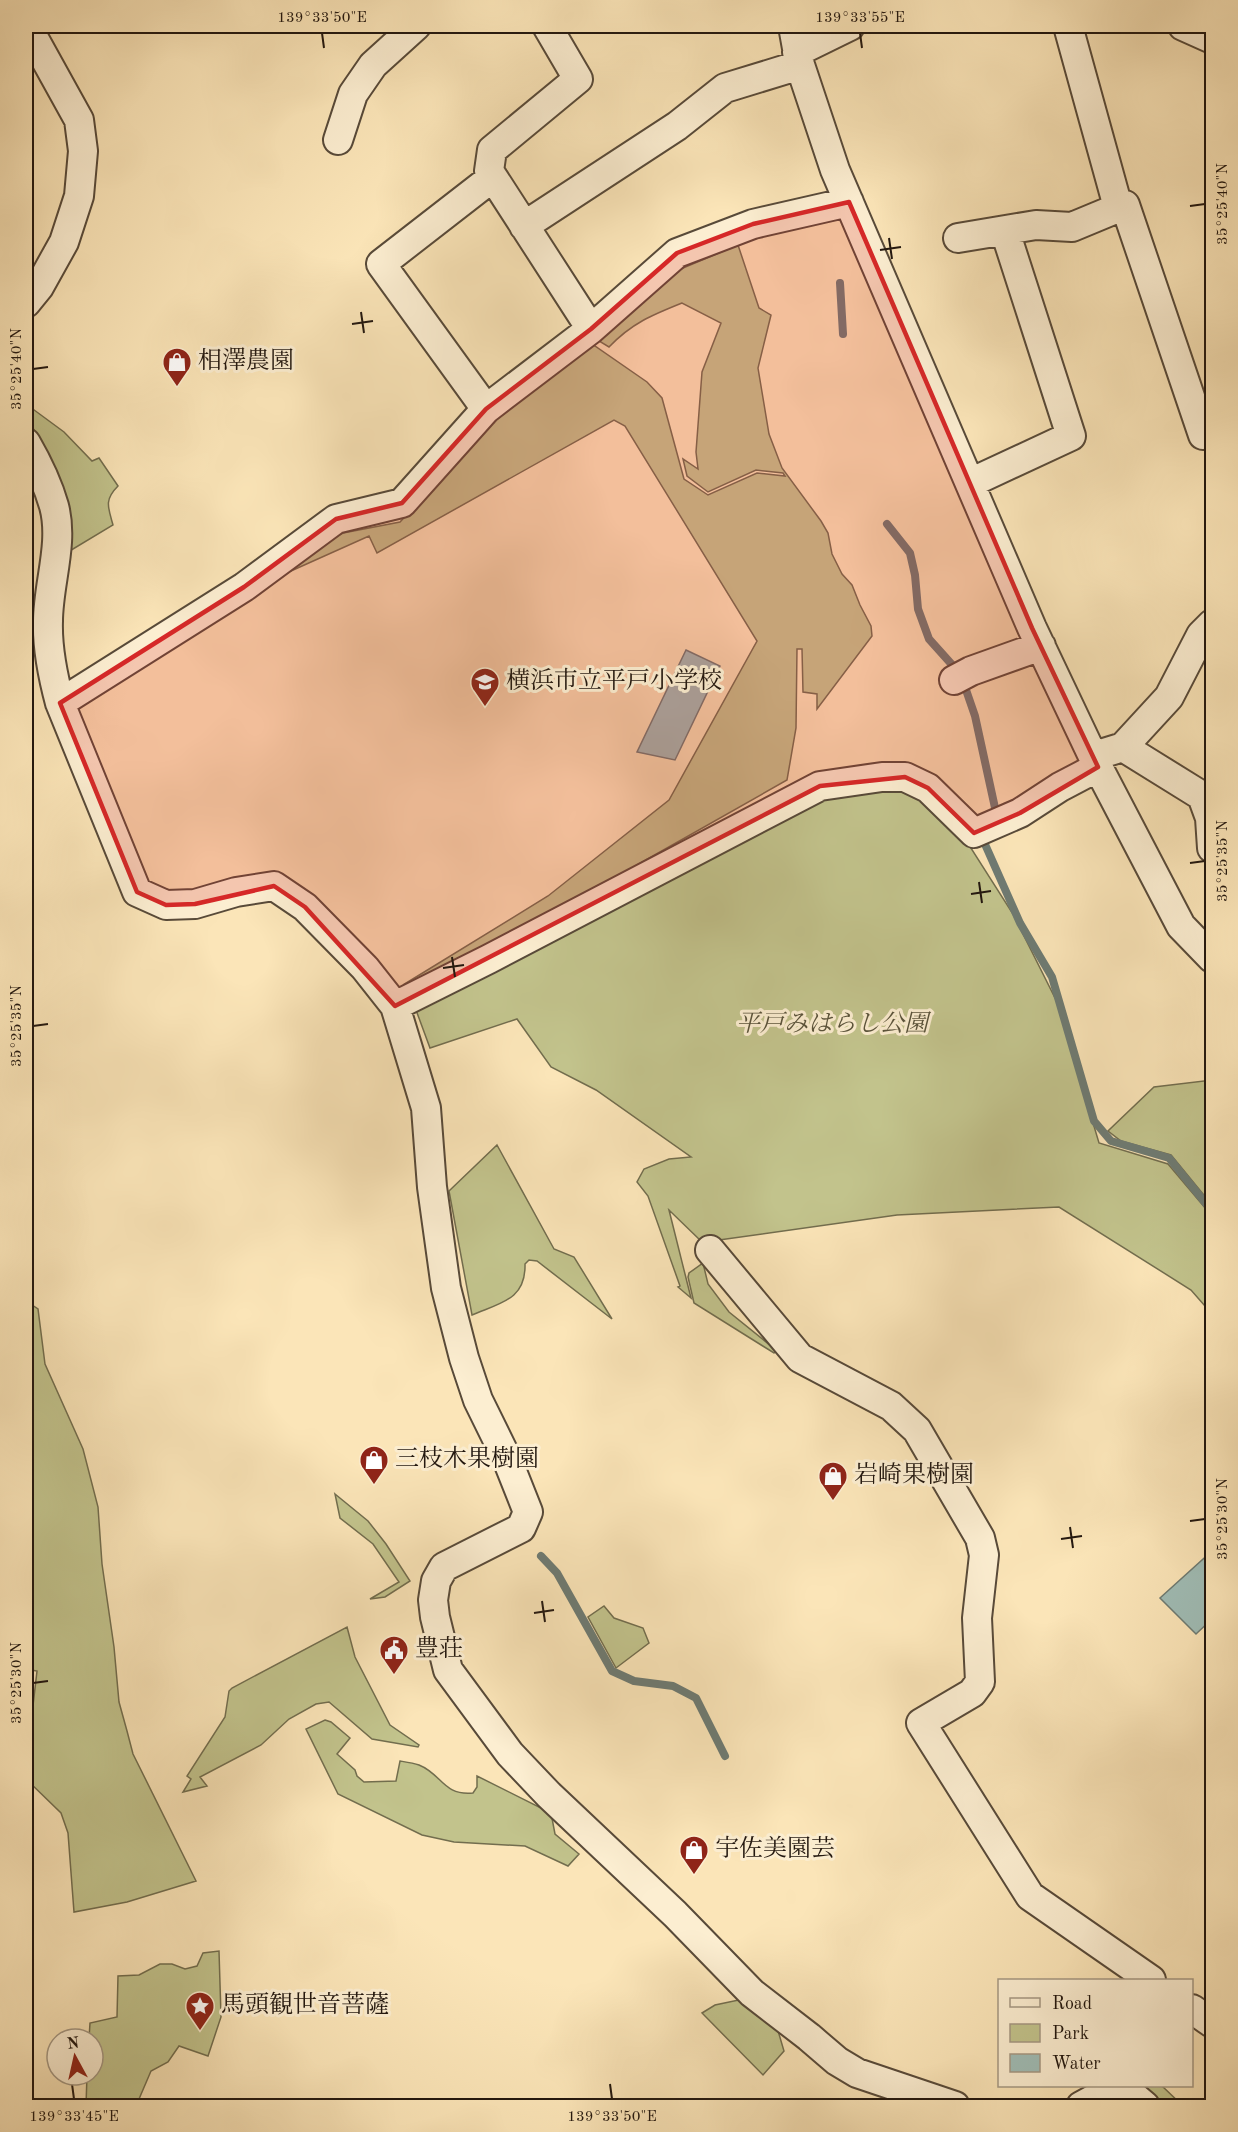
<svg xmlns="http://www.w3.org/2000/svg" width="1238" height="2132" font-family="'Old Standard TT','Noto Serif JP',serif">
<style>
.green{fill:#c2c38c;stroke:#726d4e;stroke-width:1.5}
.water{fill:#a0bdb6;stroke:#6e7b73;stroke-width:1.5}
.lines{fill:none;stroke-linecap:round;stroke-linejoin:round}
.stream{stroke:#6e7b73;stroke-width:8}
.minor-casing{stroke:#584a39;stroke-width:32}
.minor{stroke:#fceed1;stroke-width:28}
.marked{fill:#d62828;fill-opacity:0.2;stroke:#d62828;stroke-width:4.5;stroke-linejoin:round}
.ticks{fill:none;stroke:#22170f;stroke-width:2}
.labels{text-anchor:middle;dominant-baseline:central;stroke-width:6;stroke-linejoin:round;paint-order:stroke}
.poi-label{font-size:24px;fill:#22170f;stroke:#fceed1;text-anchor:start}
.park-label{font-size:24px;font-style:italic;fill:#5a533b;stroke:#fceed1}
.neatline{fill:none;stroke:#22170f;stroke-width:2}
.ticks-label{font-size:15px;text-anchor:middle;fill:#22170f}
</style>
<rect width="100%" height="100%" fill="#fbe5b8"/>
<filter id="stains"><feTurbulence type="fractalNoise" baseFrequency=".00333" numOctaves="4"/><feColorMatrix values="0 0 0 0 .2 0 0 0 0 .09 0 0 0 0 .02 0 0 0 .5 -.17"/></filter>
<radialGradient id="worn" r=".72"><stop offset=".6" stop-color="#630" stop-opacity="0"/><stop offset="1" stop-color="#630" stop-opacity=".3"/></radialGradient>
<!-- green -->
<path class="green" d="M738 245 759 308 771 315 758 368 769 434 782 468 821 521 828 533 832 554 842 574 852 585 860 605 871 626 872 636 817 709V694L803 692 802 649H797L796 728 787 780 614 878 422 978 403 985 548 896 669 800 757 641 625 426 614 420 377 553 369 536 282 575 299 556 343 533 400 522 492 423 592 344 647 382 662 398 684 479 708 495 757 473 785 476 783 473 756 470 708 492 687 476 683 459 698 469 696 452 702 372 721 323 682 303C652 315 632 323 609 347L594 338 626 309 683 268Z
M26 404 64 432 92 461 99 458 118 486C104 500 108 507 113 525L68 552C69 544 71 536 71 528 72 490 43 448 26 415Z
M890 783 924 796 955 823 1013 914 1057 1002 1099 1143 1168 1164 1212 1216V1314L1191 1290 1059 1207 897 1215 719 1240 701 1241 669 1210 691 1298 678 1287 680 1286 648 1196 637 1182 644 1169 669 1159 691 1157 596 1090 551 1067 517 1019 430 1048 416 1010 838 791Z
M1212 1080V1205L1171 1155 1121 1141 1108 1131 1154 1087Z
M497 1145 554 1249 574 1257 612 1319 537 1261 529 1260 525 1264C526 1300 500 1303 472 1315L449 1191Z
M703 1263 708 1284 729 1312 776 1350 774 1353 694 1303 688 1277 689 1273Z
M26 1301 38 1309 45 1364 83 1449 98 1507 102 1564 114 1647 119 1702 127 1731 133 1754 196 1881 127 1902 74 1912 68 1833 61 1813 26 1779V1715L32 1714 37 1671 26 1669Z
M335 1494 368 1521 386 1544 410 1581 385 1597 370 1599 399 1582 373 1544 340 1518Z
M604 1606 614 1618 643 1628 649 1643 616 1668 588 1617Z
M347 1627 355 1657 390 1725 419 1745 418 1747 372 1739 329 1702 316 1704 289 1719 261 1745 200 1777 207 1786 183 1792 191 1779 187 1776 225 1717 229 1691 232 1688Z
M325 1720 331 1722 350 1738 337 1754 355 1770 357 1776 364 1782 396 1781 400 1761C406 1762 413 1763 419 1765 442 1774 443 1796 473 1793L477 1787V1776L551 1813 555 1834 579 1854 568 1866 525 1846 454 1842 422 1835 338 1794 306 1729Z
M219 1951 221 2017 208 2056 179 2046 168 2062 151 2071 136 2106H86L87 2075H93V2039H89L90 2023 117 2017 118 1976 139 1975 160 1964H172L185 1969 197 1966 203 1953Z
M748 1998 776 2024 784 2051 763 2075 702 2013 715 2005Z
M1087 2086H1162L1183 2106H1157L1091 2088Z"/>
<!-- water -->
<path class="water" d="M686 650 720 666 675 760 637 752Z
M1212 1551V1619L1196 1634 1160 1598Z"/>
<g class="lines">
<!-- stream -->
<path class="stream" d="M840 283 843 334
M887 524 910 553 915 575 918 609 929 639 955 668 964 684 975 716 997 817
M984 842 1020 923 1052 977 1094 1121 1111 1141 1169 1158 1212 1211
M541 1556 557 1573 612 1671 634 1681 673 1686 696 1698 725 1756"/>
<!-- minor casing -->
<g class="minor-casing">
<path id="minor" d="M547 26 578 79 492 150 489 171 591 329
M793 26 800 65 835 170 1032 628 1098 767 1181 926 1212 958
M1068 26 1118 207
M1183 26 1212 39
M797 52 850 26
M338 140 353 94 373 65 416 26
M524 226 677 126 725 88 800 65
M958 238 1036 225 1072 227 1125 205 1203 435 1212 432
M26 303 39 287 64 242 79 196 83 151 79 120 27 26
M486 409 381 264 493 177
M26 443C37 462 48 485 54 506 64 543 48 584 48 621 47 649 53 677 60 703L137 892 166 905 195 904 236 892 274 886 305 907 365 968 395 1006 426 1108 432 1187 446 1288 464 1358 478 1400 507 1459 528 1512 521 1528 444 1567 436 1581 433 1600 435 1617 448 1670 510 1754 549 1795 675 1914 752 1993 809 2037 837 2061 857 2073 955 2106
M970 483 1071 436 1005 231
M954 680 971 671 1041 646
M60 703 244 587 336 519 402 503 486 409 591 329 677 253 753 224 849 202
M1123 747 1169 697 1201 635 1212 624
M1094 756 1123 747 1202 796 1210 818 1212 848
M395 1006 489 959 820 786 882 777H905L928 788 974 833 1020 813 1060 787 1098 767
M710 1250 800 1358 891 1406 917 1430 980 1538 984 1555 977 1618 980 1682 972 1693 921 1723 1030 1896 1151 1980
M1192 2009 1212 2023
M1081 2106 1092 2100 1132 2095 1145 2106"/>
</g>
<!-- minor -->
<use href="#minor" class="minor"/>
</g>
<!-- marked area -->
<path class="marked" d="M849 202 1032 628 1098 767 1020 813 974 833 928 788 905 777 820 786 395 1006 305 907 274 886 195 904 166 905 137 892 60 703 244 587 336 519 402 503 486 409 591 329 677 253 753 224Z"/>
<!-- ticks -->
<path class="ticks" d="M322 33 324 48M860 33 862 48M1190 206 1205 204M889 238 892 259M880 250 901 247M361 312 364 333M352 324 373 321M33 369 48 367M1190 863 1205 861M979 882 982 903M971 894 991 891M452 957 455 977M443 968 464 965M33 1026 48 1024M1190 1521 1205 1519M1070 1527 1073 1548M1061 1539 1082 1536M542 1601 545 1622M534 1613 554 1610M33 1683 48 1681M72 2084 74 2099M610 2084 612 2099"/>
<!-- icons -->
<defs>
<g id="shop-pin" transform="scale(1.5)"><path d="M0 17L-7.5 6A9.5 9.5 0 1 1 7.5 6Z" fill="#8f2418" stroke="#fceed1"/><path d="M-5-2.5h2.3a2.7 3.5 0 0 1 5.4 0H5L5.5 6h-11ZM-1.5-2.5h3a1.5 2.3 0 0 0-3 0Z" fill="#fff"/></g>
<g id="school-pin" transform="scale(1.5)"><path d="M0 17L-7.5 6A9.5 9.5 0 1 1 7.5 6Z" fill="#8f2418" stroke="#fceed1"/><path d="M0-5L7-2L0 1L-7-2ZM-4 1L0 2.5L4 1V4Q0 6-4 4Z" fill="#fff"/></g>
<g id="civic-pin" transform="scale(1.5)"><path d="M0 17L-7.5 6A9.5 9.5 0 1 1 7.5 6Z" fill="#8f2418" stroke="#fceed1"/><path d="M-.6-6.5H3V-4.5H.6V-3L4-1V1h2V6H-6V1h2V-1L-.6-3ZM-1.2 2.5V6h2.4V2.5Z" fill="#fff"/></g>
<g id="sight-pin" transform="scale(1.5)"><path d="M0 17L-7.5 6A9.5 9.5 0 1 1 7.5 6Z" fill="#8f2418" stroke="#fceed1"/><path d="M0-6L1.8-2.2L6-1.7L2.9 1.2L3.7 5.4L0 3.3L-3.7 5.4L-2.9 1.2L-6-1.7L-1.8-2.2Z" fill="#fff"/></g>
</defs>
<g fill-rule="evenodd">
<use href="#shop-pin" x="177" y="362"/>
<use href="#school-pin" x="485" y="682"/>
<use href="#shop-pin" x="374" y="1460"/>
<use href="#shop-pin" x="833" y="1476"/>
<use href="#civic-pin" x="394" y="1650"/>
<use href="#shop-pin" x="694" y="1850"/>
<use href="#sight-pin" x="200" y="2006"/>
</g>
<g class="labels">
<!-- poi labels -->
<g class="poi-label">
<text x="198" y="362">相澤農園</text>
<text x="506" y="682">横浜市立平戸小学校</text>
<text x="395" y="1460">三枝木果樹園</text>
<text x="854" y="1476">岩崎果樹園</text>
<text x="415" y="1650">豊荘</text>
<text x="715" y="1850">宇佐美園芸</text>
<text x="221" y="2006">馬頭観世音菩薩</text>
</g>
<!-- park labels -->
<g class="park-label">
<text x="832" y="1025">平戸みはらし公園</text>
</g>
</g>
<!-- margin -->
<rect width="1238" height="2132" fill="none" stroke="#fbe5b8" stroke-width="66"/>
<!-- legend -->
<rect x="998" y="1979" width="195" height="108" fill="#fceed1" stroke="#a59883" stroke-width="1.5"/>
<rect x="1010" y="1998" width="30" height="9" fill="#fceed1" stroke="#a59883" stroke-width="1.5"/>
<text x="1052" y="2009" font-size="18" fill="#22170f">Road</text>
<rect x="1010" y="2024" width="30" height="18" fill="#c2c38c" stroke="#a59883" stroke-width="1.5"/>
<text x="1052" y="2039" font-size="18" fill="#22170f">Park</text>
<rect x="1010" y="2054" width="30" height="18" fill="#a0bdb6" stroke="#a59883" stroke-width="1.5"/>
<text x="1052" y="2069" font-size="18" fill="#22170f">Water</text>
<!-- north arrow -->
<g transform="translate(75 2057) rotate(352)"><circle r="28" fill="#fceed1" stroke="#a59883" stroke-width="1.5"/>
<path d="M0-4.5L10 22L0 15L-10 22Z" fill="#8f2418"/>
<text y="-9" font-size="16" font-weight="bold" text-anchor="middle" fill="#22170f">N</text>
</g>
<rect x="33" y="33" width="1172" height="2066" class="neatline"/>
<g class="ticks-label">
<text x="322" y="22">139°33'50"E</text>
<text x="860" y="22">139°33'55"E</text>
<text transform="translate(1222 204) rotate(-90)" y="5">35°25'40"N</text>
<text transform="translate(16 369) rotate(-90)" y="5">35°25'40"N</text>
<text transform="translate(1222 861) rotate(-90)" y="5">35°25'35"N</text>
<text transform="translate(16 1026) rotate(-90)" y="5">35°25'35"N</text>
<text transform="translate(1222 1519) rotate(-90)" y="5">35°25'30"N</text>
<text transform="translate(16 1683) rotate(-90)" y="5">35°25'30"N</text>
<text x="74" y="2121">139°33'45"E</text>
<text x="612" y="2121">139°33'50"E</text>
</g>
<rect width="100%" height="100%" filter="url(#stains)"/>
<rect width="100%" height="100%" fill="url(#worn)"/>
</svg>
